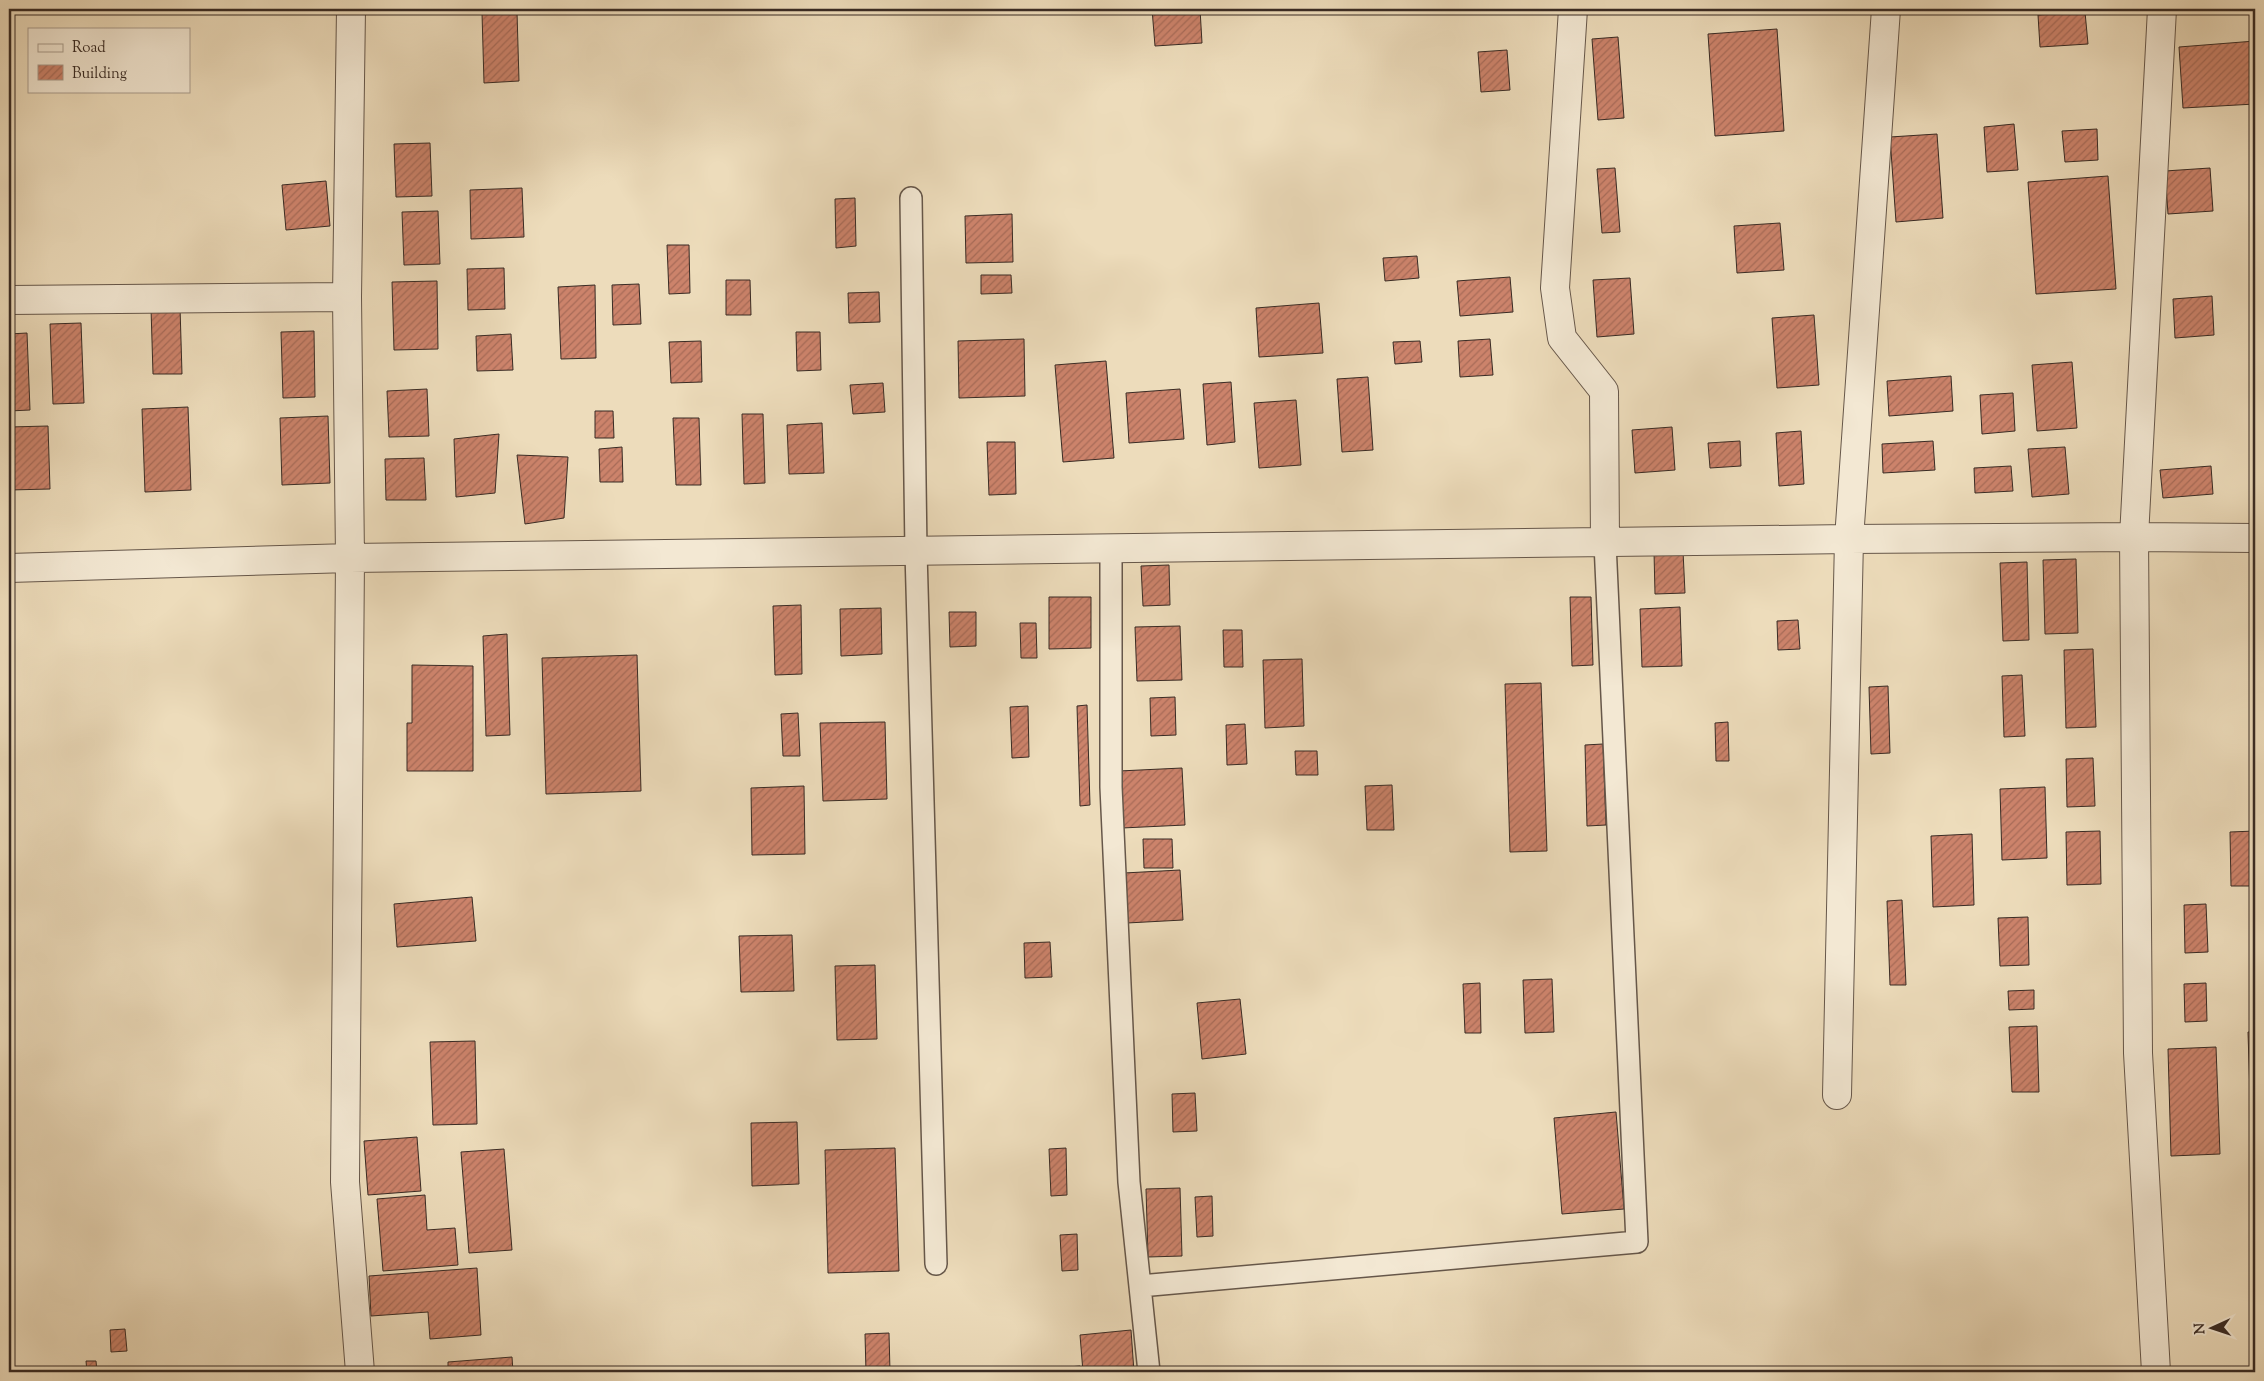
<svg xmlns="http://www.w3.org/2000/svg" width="2264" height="1381" font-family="'Sorts Mill Goudy',serif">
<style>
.building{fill:url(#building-hatch);stroke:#392b24}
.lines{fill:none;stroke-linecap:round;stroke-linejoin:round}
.lane-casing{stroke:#66574a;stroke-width:24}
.street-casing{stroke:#66574a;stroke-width:30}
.lane{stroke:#f3e8d3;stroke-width:21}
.street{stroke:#f3e8d3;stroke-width:28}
</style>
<defs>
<pattern id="building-hatch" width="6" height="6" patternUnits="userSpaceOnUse" patternTransform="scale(1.25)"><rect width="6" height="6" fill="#cc836b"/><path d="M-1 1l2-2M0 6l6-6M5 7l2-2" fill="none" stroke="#a76b58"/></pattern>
</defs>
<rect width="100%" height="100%" fill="#eddcbb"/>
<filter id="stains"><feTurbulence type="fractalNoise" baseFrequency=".004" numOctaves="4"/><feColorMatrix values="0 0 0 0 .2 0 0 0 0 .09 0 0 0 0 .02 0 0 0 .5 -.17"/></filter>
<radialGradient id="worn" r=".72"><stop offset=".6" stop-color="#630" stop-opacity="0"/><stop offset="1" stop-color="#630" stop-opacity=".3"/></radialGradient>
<!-- building -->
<path class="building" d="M1152 9H1200L1202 43 1155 46Z
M517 12 519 81 484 83 482 13Z
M2085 12 2088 44 2040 47 2038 15Z
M1777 29 1784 131 1715 136 1708 34Z
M1618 37 1624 118 1598 120 1592 39Z
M2255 41V104L2183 108 2179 47Z
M1507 50 1510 90 1481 92 1478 52Z
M2014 124 2018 170 1987 172 1984 127Z
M2097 129 2098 160 2065 162 2062 131Z
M1937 134 1943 218 1896 222 1890 137Z
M430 143 432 196 396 197 394 144Z
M1615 168 1620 232 1602 233 1597 169Z
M2210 168 2213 211 2168 214 2165 171Z
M2108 176 2116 289 2036 294 2028 182Z
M326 181 330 226 286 230 282 185Z
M522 188 524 237 471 239 470 190Z
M855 198 856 246 836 248 835 199Z
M438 211 440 264 404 265 402 212Z
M1012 214 1013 262 966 263 965 216Z
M1780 223 1784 270 1737 273 1734 226Z
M667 245H689L690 293 669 294Z
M1417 256 1419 278 1385 281 1383 258Z
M504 268 505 309 468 310 467 269Z
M981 275H1011L1012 293 981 294Z
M1510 277 1513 312 1460 316 1457 281Z
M1630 278 1634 334 1597 337 1593 280Z
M726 280H750L751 315H726Z
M437 281 438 349 394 350 392 282Z
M639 284 641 324 613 325 612 285Z
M595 285 596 358 561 359 558 287Z
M879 292 880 322 849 323 848 293Z
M2212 296 2214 335 2175 338 2173 299Z
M1319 303 1323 353 1259 357 1256 308Z
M180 307 182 374H153L151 308Z
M1814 315 1819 385 1777 388 1772 318Z
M81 323 84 403 53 404 50 324Z
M314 331 315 397 283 398 281 332Z
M796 332H820L821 370 797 371Z
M27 333 30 410 9 411V334Z
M511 334 513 370 477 371 476 336Z
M1024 339 1025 396 959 398 958 341Z
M1490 339 1493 375 1460 377 1458 341Z
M701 341 702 382 671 383 669 342Z
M1420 341 1422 362 1395 364 1393 342Z
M1106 361 1114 458 1063 462 1055 365Z
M2072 362 2077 428 2037 431 2032 365Z
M1951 376 1953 411 1889 416 1887 381Z
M1368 377 1373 450 1342 452 1337 379Z
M1231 382 1235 442 1207 445 1203 384Z
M883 383 885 412 853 414 850 385Z
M427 389 429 436 389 437 387 391Z
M1180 389 1184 439 1129 443 1126 393Z
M2013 393 2015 431 1982 434 1980 395Z
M1296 400 1301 465 1259 468 1254 403Z
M188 407 191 490 145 492 142 409Z
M595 411H613L614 438H595Z
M742 414H763L765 483 744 484Z
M328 416 330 483 282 485 280 418Z
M673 418H699L701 485H676Z
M822 423 824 473 789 474 787 425Z
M48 426 50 489 9 490V427Z
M1672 427 1675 470 1635 473 1632 430Z
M1801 431 1804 484 1779 486 1776 433Z
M499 434 495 493 456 497 454 439Z
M1740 441 1741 466 1710 468 1708 443Z
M1933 441 1935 470 1883 473 1882 444Z
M987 442H1015L1016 494 989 495Z
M622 447 623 482H600L599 449Z
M2065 447 2069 494 2032 497 2028 449Z
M517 455 568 457 564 518 525 524Z
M424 458 426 500H386L385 459Z
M2011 466 2013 491 1975 493 1974 468Z
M2211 466 2213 494 2163 498 2160 470Z
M1683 551 1685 593 1655 594 1654 552Z
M2076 559 2078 633 2045 634 2043 560Z
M2027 562 2029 640 2003 641 2000 563Z
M1169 565 1170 605 1143 606 1141 566Z
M1049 597H1091V648L1049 649Z
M1570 597H1591L1593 665 1572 666Z
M801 605 802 674 775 675 773 606Z
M1680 607 1682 666 1642 667 1640 609Z
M881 608 882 654 841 656 840 609Z
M949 612H976V646L950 647Z
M1798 620 1800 649 1778 650 1777 621Z
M1020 623H1036L1037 658H1021Z
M1180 626 1182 680 1137 681 1135 627Z
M1223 630H1242L1243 667H1224Z
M507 634 510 735 486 736 483 636Z
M2093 649 2096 727 2066 728 2064 650Z
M637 655 641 791 546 794 542 658Z
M1302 659 1304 726 1265 728 1263 660Z
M412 665 473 666V771H407V723H412Z
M2022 675 2025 736 2004 737 2002 676Z
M1541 683 1547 851 1510 852 1505 684Z
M1888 686 1890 753 1871 754 1869 687Z
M1175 697 1176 735 1151 736 1150 698Z
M1087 705 1090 805 1080 806 1077 706Z
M1028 706 1029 757 1012 758 1010 707Z
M798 713 800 756H783L781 714Z
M885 722 887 799 823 801 820 723Z
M1728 722 1729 761H1716L1715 723Z
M1245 724 1247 764 1227 765 1226 725Z
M1603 744 1606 825 1587 826 1585 745Z
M1295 751H1317L1318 775H1296Z
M2093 758 2095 806 2067 807 2066 759Z
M1182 768 1185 825 1122 828 1119 771Z
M1392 785 1394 830H1367L1365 786Z
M804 786 805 854 752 855 751 788Z
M2045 787 2047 858 2002 860 2000 789Z
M2100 831 2101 884 2067 885 2066 832Z
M2255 831V886H2231L2230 832Z
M1972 834 1974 905 1933 907 1931 836Z
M1143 839H1172L1173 868H1144Z
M1180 870 1183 920 1127 923 1124 873Z
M472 897 476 941 397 947 394 904Z
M1902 900 1906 985H1890L1887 901Z
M2206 904 2208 952 2185 953 2184 905Z
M2028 917 2029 965 2000 966 1998 918Z
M792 935 794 991 741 992 739 936Z
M1050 942 1052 977 1025 978 1024 943Z
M875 965 877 1039 837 1040 835 966Z
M1552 979 1554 1032 1525 1033 1523 980Z
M1480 983 1481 1033H1465L1463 984Z
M2206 983 2207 1021 2185 1022 2184 984Z
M2034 990V1009L2009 1010 2008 991Z
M1240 999 1246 1054 1202 1059 1197 1003Z
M2037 1026 2039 1092H2012L2009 1027Z
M2248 1032H2255V1127H2251Z
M475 1041 477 1124 433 1125 430 1042Z
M2216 1047 2220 1154 2171 1156 2168 1049Z
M1195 1093 1197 1131 1173 1132 1172 1094Z
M1616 1112 1624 1209 1562 1214 1554 1118Z
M797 1122 799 1184 752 1186 751 1123Z
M417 1137 421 1191 368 1195 364 1141Z
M895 1148 899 1271 828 1273 825 1150Z
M1066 1148 1067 1195 1051 1196 1049 1149Z
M504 1149 512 1250 469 1253 461 1152Z
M1180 1188 1182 1256 1148 1257 1146 1189Z
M425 1195 427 1230 455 1228 458 1265 383 1271 377 1199Z
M1212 1196 1213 1236 1197 1237 1195 1197Z
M1077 1234 1078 1270 1062 1271 1060 1235Z
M477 1268 481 1335 430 1339 428 1312 371 1316 369 1276Z
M125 1329 127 1351 111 1352 110 1330Z
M1131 1330 1134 1372H1083L1080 1335Z
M889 1333 890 1372H866L865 1334Z
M512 1357 513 1372H448V1362Z
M86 1361H96L97 1372H87Z
M1080 1366V1372H1068V1367Z"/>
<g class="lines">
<!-- lane casing -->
<g class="lane-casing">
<path id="lane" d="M911 198 916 552 936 1264
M1111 550V787L1129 1182 1149 1372
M1140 1286 1637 1242 1605 543"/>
</g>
<!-- street casing -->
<g class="street-casing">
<path id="street" d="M351 9 347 297 350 558 345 1182 360 1372
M1573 9 1555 288 1562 338 1604 391 1605 543
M9 300 347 297
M9 568 350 558 1849 539 2134 537 2255 538
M1837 1095 1849 539 1886 9
M2156 1372 2138 1053 2134 537 2162 9"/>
</g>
<!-- lane -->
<use href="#lane" class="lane"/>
<!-- street -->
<use href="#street" class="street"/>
</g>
<!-- margin -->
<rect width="2264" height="1381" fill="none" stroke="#eddcbb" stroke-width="30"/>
<rect x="10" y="10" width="2244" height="1361" fill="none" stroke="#392b24" stroke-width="2.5"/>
<rect x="15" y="15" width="2234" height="1351" fill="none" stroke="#392b24"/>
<!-- legend -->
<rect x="28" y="28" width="162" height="65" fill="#f3e8d3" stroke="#a99c8d"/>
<rect x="38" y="44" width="25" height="8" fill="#f3e8d3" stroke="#a99c8d"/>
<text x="72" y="52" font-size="15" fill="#392b24">Road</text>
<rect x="38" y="65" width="25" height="15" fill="url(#building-hatch)" stroke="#a99c8d"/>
<text x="72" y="78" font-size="15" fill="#392b24">Building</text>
<!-- north arrow -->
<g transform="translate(2212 1328) rotate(267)" stroke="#f3e8d3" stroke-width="4" paint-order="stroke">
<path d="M0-4L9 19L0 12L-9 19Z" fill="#392b24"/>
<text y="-8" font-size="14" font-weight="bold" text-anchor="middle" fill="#392b24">N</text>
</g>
<rect width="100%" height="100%" filter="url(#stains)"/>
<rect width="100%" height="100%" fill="url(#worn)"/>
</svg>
